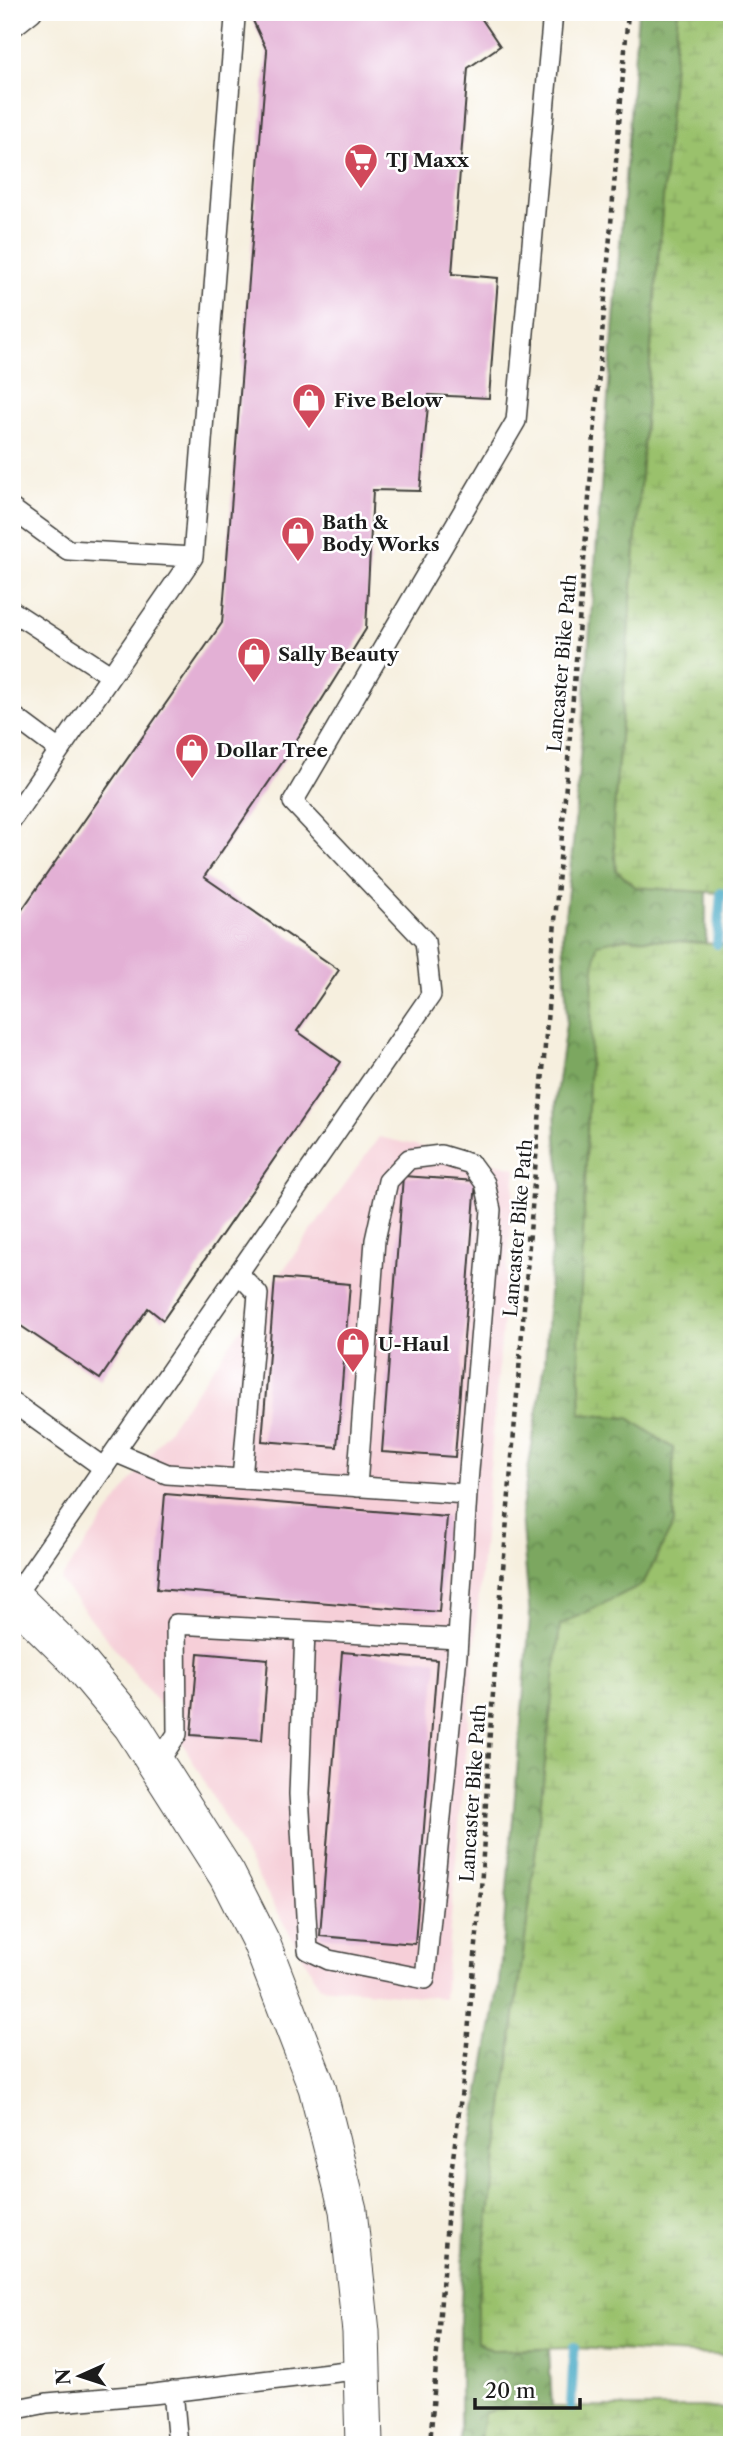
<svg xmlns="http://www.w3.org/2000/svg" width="744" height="2457" font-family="'Libre Caslon Text',serif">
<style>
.built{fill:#f6cfd8}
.forest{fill:url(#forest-crowns);stroke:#4c623e;stroke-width:2}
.wetland{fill:url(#wetland-marsh);stroke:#5b6e44;stroke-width:2}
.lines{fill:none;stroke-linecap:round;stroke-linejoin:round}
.stream{stroke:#44a8c4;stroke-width:10}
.building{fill:#e3b0d5}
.service-casing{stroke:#3d3c39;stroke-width:22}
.minor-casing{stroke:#3d3c39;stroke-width:39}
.path{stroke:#3d3c39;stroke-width:4.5;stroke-dasharray:5 5;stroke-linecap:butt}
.service{stroke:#fff;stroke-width:19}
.minor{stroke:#fff;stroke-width:37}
.labels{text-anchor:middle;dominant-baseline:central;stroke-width:5;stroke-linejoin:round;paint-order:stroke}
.poi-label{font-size:19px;font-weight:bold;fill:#1c1c1c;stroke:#fff;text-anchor:start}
.street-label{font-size:19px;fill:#1c1c1c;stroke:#fff}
</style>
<defs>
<pattern id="forest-crowns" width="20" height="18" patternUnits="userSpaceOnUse" patternTransform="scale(1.75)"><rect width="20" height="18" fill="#7ba760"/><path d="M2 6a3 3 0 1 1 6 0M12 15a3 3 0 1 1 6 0" fill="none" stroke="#64874e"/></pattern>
<pattern id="wetland-marsh" width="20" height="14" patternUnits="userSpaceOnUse" patternTransform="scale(1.75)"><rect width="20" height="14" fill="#9ac16c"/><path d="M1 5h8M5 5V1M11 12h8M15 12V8" fill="none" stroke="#84a55d"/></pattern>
</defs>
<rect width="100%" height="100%" fill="#fff"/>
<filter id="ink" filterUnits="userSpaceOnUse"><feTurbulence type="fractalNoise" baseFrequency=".0143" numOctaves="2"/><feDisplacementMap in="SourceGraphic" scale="14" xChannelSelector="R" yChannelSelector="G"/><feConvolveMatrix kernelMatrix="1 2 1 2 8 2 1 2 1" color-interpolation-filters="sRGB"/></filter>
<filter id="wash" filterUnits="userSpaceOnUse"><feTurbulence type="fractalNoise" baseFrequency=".00686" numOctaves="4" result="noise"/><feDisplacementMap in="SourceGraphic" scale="28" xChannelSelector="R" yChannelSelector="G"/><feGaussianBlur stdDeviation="1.57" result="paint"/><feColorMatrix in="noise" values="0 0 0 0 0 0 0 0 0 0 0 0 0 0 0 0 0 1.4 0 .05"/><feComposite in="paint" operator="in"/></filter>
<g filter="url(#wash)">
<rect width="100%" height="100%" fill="#f6efde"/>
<!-- built -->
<path class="built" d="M379 1137 516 1168 444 1998 320 1987 164 1710 60 1580Z"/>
<!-- forest -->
<path class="forest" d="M638 12H678L613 826 616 870 636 887 706 892V943L626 938 593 977 579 1345 581 1414 629 1418 673 1448 674 1524 643 1584 560 1626 531 1894 477 2307V2342L492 2350 549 2349 552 2407H507L479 2436V2445H460V2319L470 2147 499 1983 530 1618 521 1515 545 1363 552 1238 562 1186 556 1140 555 1101 567 1017 563 935 574 834Z"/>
<!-- wetland -->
<path class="wetland" d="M678 12H732V894L636 887 616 870 613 826Z
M626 938 732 945V2356L574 2348 492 2350 477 2342V2307L531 1894 560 1625 643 1584 674 1523 673 1448 629 1418 581 1414 579 1345 593 977 597 944Z
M507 2407H703L732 2410V2445H479L484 2413Z"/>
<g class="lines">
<!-- stream -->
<path class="stream" d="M717 944 721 893
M571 2407 574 2348"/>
</g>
<g id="blocks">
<!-- building -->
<path class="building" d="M249 12H477L500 46 468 68 452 274 498 278 489 398 429 395 420 491 373 490 366 629 286 757 204 877 339 970 297 1031 341 1062 163 1320 148 1308 100 1379 12 1320V924L222 623 267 51Z
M403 1176 476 1181 455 1457 382 1452Z
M275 1278 350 1284 337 1447 262 1441Z
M165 1494 447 1517 439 1612 157 1589Z
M342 1652 437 1660 415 1944 320 1936Z
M198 1653 268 1659 262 1740 191 1735Z"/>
</g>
</g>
<g filter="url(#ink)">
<use href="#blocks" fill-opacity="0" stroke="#3d3c39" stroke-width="2"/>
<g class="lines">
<!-- service casing -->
<g class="service-casing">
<path id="service" d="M12 28 32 12
M12 509 68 550 193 557
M12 611 110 675
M12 715 59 750
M12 819 193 557 235 18 232 12
M238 1273 258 1294 242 1479
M12 1402 104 1468
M115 1452 167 1474 467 1494
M14 1597 431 995 425 941 293 802 516 421 553 12
M305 1631 299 1794 308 1950 329 1960 425 1979 457 1655 467 1494 491 1210 485 1183 471 1164 441 1155 409 1159 388 1181 375 1240 357 1487
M157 1764 177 1734 176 1624 458 1639
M173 2391 178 2445
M12 2410 47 2403 153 2394 363 2369"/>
</g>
<!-- minor casing -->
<g class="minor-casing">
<path id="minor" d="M12 1596 76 1659 132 1726 227 1875 261 1942 317 2087 348 2210 361 2332 364 2445"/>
</g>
<!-- path -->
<path class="path" d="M515 1237 531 1238
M430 2445 450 2181 465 2066 481 1890 490 1731 628 12"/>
<!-- service -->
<use href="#service" class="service"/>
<!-- minor -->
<use href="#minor" class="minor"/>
</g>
</g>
<!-- icons -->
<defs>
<g id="supermarket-pin" transform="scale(1.75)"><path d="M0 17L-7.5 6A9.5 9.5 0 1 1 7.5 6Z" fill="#d1495b" stroke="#fff"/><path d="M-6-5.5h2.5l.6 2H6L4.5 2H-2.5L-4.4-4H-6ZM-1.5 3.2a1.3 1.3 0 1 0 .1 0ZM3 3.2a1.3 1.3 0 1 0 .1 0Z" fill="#fff"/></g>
<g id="shop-pin" transform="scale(1.75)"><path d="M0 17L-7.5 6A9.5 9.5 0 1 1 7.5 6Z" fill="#d1495b" stroke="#fff"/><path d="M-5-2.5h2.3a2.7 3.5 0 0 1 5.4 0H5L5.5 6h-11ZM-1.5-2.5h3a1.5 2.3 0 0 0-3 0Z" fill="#fff"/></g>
</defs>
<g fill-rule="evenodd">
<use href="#supermarket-pin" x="361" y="160"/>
<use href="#shop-pin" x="309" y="400"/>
<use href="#shop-pin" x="298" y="533"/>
<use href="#shop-pin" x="254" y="654"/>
<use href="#shop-pin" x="192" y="750"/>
<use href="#shop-pin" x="353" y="1344"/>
</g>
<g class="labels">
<!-- poi labels -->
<g class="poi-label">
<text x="386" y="160">TJ Maxx</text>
<text x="334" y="400">Five Below</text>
<text x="322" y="522">Bath &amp;<tspan x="322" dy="22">Body Works</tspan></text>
<text x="278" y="654">Sally Beauty</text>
<text x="216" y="750">Dollar Tree</text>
<text x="378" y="1344">U-Haul</text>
</g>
<!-- street labels -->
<g class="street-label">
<text transform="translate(562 663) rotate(-85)">Lancaster Bike Path</text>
<text transform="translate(518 1228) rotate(-85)">Lancaster Bike Path</text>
<text transform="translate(473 1793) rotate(-86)">Lancaster Bike Path</text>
</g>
</g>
<!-- margin -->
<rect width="744" height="2457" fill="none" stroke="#fff" stroke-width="42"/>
<!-- north arrow -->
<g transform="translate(80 2376) rotate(267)" stroke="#ffffff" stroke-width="5" paint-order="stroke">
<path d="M0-5L12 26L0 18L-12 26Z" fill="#1c1c1c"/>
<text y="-10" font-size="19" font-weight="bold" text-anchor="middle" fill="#1c1c1c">N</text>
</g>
<!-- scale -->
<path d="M475 2398v10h105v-10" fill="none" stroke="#1c1c1c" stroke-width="3.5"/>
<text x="485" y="2398" font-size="21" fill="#1c1c1c" stroke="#ffffff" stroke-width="5" paint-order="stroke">20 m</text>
</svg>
